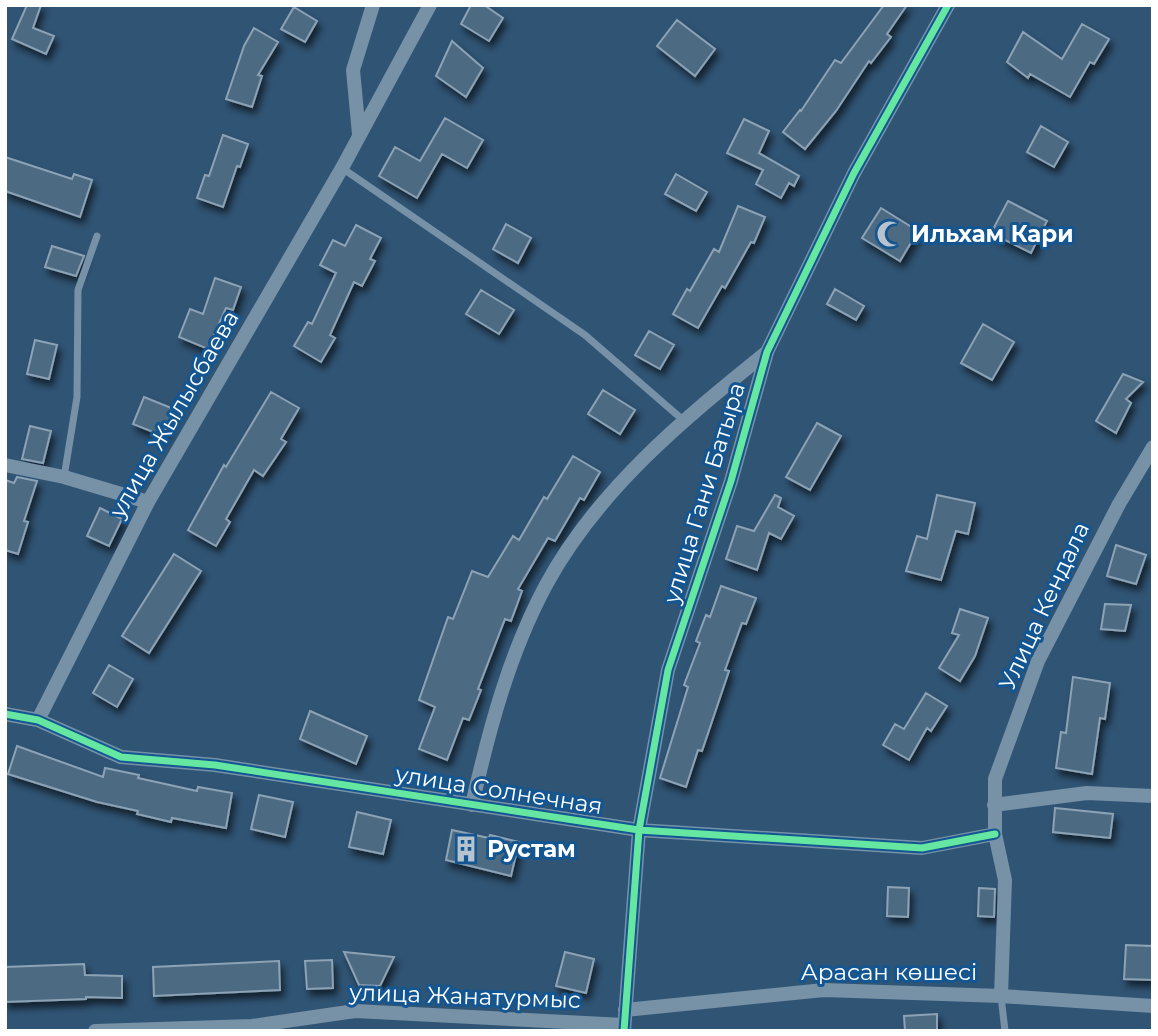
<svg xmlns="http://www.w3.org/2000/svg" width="1158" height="1036" font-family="Montserrat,sans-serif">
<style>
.building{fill:#4d6a83;stroke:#8ca2b5;stroke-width:2;filter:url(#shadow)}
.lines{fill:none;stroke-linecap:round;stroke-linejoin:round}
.service{stroke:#7791a7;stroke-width:7}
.minor{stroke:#7791a7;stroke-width:14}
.cycleway-casing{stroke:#135691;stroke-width:11}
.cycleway{stroke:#66e7a1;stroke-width:7}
.labels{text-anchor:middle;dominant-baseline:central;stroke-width:6;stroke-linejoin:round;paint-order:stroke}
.poi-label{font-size:23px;font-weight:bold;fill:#fff;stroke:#135691;text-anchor:start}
.street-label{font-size:23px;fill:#fff;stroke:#135691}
</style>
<defs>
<filter id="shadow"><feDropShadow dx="3.5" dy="6" stdDeviation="3.5" flood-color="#0009"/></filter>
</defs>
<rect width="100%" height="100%" fill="#305474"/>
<!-- building -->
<path class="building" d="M27 5H41L33 28 54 36 46 54 12 39Z
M471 5H484L503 18 489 41 461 24Z
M884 5H907L887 34 891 37 871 63 869 61 836 111 805 149 783 132 800 110 801 111 835 60 841 63Z
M294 7 317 21 305 42 281 29Z
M677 20 715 49 695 76 657 46Z
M1082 24 1109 39 1094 64 1090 62 1070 97 1030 74 1028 78 1007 62 1023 32 1062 59Z
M254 28 278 42 258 75 262 76 252 107 226 99 244 46Z
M452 41 483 68 466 97 436 76Z
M445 118 483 140 467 168 442 154 417 198 379 176 395 147 420 161Z
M744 119 769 131 759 153 799 176 794 186 789 183 781 198 756 184 763 170 727 153Z
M1041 126 1068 142 1054 167 1027 152Z
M223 135 248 144 240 167 237 166 223 207 197 198 205 175 209 176Z
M5 157 72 179 74 174 92 180 80 217 5 191Z
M676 174 707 192 696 211 665 194Z
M1008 201 1047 221 1031 253 991 233Z
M738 206 765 217 754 243 751 242 725 288 722 286 698 328 673 314 687 289 690 291 714 249 719 252Z
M881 208 918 231 900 261 862 238Z
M506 224 531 238 518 263 493 249Z
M356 225 381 238 370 259 375 261 362 286 354 282 330 335 335 338 321 362 294 346 308 322 312 324 336 273 320 265 333 240 345 246Z
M52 246 84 256 76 276 45 267Z
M215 278 241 287 233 310 226 308 208 349 179 337 190 309 203 314Z
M835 289 864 306 856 320 827 304Z
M481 290 514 310 499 334 466 314Z
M983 324 1014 342 992 380 961 363Z
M649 331 674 345 660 369 635 355Z
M35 340 57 345 49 379 27 374Z
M1123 374 1143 382 1126 399 1131 403 1116 433 1096 421Z
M603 390 635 410 620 434 588 414Z
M271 392 299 408 281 439 286 442 263 476 254 470 226 519 230 522 216 546 188 530 224 465 226 467Z
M144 397 174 409 163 436 133 424Z
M817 423 841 436 810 490 786 477Z
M30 426 51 431 43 463 22 459Z
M573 456 600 472 584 500 580 498 555 541 548 538 518 589 522 591 511 621 505 619 478 689 481 690 469 720 463 718 447 760 419 749 435 707 419 700 448 617 453 619 472 571 488 577 513 536 519 540 544 497 547 499Z
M17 477 37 481 24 521 28 522 18 554 5 550V480L14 483Z
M775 495 781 498 778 507 794 516 781 539 769 533 757 570 726 559 737 526 754 531Z
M937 495 975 503 968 534 956 531 941 580 906 571 917 536 927 539Z
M100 508 122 519 109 546 87 536Z
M1116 545 1146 555 1136 584 1107 576Z
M174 554 201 571 149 653 122 636Z
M721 586 756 598 746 624 742 623 725 670 729 671 702 751 698 750 686 787 660 778 688 687 684 685 700 643 696 641 706 615 710 617Z
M1105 604 1131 605 1125 631 1101 629Z
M960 609 988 618 975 656 960 681 939 668 959 635 952 633Z
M109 665 133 679 117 707 93 693Z
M1073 677 1110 683 1105 719 1100 718 1092 774 1056 768 1061 732 1066 733Z
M926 693 947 706 931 731 927 728 909 760 883 745 895 724 904 729Z
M310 711 367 736 356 764 300 739Z
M17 746 103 777 105 768 139 775 138 778 197 791 198 787 232 793 226 828 172 818 171 822 137 814 138 811 97 802 8 774Z
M259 795 293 802 285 837 251 829Z
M1055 808 1113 814 1110 838 1053 832Z
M357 812 391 820 383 854 349 847Z
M452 830 489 838 490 835 519 842 511 876 446 860Z
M888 887 909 888 908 917 887 916Z
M979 888 995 889 994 917 978 916Z
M1126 945 1153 946V980L1124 979Z
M344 952 394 957 380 986 359 985Z
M565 952 594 959 586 993 556 986Z
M332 960 333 988 307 989 305 961Z
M279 961 280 990 154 996 153 967Z
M84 964 85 975 122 976V998L86 997V999L5 1002V967Z
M937 1014V1031H905L904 1016Z"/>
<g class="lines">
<!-- service -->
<path class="service" d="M342 168 585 335 683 420
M64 477 77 397 78 290 97 236
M1001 996 1005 1031"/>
<!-- minor -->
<path class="minor" d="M359 134 353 70 373 5
M5 465 64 477 148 502
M5 714 38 720 121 757 215 765 639 830 922 848 995 834
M38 720 148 502 342 168 430 5
M472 805C489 730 509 654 546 585 598 489 684 419 767 352
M994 805 1087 793 1153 796
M1001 996 1005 880 995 834V779L1038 661 1119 504 1153 447
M625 1010 824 990 1001 996 1153 1006
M95 1031 252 1026 355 1011 624 1025
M624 1031 639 830 668 670 731 481 767 352 854 173 948 5"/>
<!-- cycleway casing -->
<g class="cycleway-casing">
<path id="cycleway" d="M5 714 38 720 121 757 215 765 639 830 922 848 995 834
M624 1031 639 830 668 670 731 481 767 352 854 173 948 5"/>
</g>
<!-- cycleway -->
<use href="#cycleway" class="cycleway"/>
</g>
<!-- icons -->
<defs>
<g id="mosque-bare" transform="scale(2.1)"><path d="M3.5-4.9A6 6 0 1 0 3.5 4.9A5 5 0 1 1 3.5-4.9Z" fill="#b7c3ce" stroke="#135691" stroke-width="2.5" paint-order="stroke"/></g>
<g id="building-bare" transform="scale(2.1)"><path d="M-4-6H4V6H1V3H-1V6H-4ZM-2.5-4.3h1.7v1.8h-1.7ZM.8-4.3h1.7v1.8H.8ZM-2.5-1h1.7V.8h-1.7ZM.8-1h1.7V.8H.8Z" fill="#b7c3ce" stroke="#135691" stroke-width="2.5" paint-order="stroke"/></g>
</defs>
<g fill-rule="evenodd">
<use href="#mosque-bare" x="890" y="234"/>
<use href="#building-bare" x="466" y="849"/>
</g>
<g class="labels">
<!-- poi labels -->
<g class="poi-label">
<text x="911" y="234">Ильхам Кари</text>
<text x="487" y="849">Рустам</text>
</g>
<!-- street labels -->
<g class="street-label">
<text transform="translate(174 414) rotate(-60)">улица Жылысбаева</text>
<text transform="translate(704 493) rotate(-73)">улица Гани Батыра</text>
<text transform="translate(1044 606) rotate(-65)">Улица Кендала</text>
<text transform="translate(499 790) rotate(9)">улица Солнечная</text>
<text x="889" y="972">Арасан көшесі</text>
<text transform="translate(465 996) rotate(2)">улица Жанатурмыс</text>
</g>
</g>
<!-- border -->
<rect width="1158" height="1036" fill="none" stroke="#ffffff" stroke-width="14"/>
</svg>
